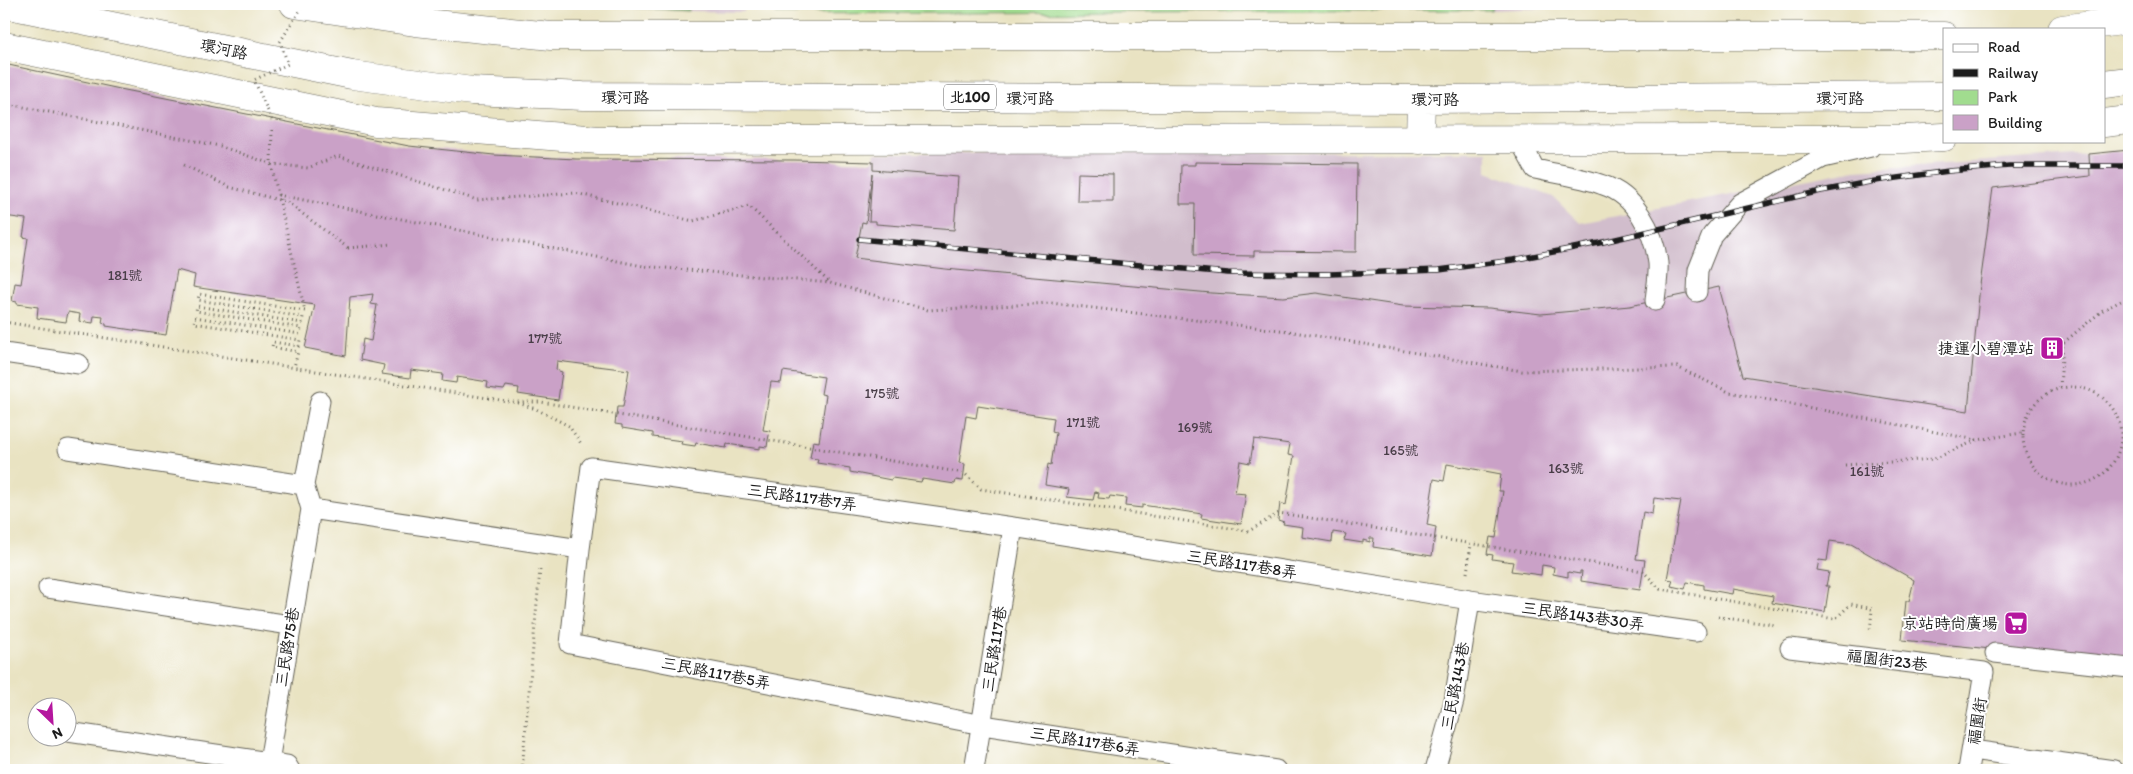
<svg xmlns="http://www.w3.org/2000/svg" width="2133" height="774" font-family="Itim,'LXGW WenKai TC',sans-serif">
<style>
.industrial{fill:#d1bdcc}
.green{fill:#a1dc8f;stroke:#5e7c56}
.forest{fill:#80bc7a;stroke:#4e6c4b}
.building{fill:#caa1c7}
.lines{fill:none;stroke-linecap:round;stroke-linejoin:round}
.service-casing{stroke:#646256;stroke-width:21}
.minor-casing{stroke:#646256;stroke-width:29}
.trunk-casing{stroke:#646256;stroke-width:29}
.path{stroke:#646256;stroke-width:3;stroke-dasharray:1 4;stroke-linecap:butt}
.service{stroke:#fff;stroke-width:19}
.minor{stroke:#fff;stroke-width:28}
.trunk{stroke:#fff;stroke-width:28}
.rail-casing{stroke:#1c1c1c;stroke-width:5.5}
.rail{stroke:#fff;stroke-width:4;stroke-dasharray:11;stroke-linecap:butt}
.path-bridge{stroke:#646256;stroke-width:3;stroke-dasharray:1 4;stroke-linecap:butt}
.labels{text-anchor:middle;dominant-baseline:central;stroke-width:4;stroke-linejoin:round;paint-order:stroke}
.number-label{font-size:14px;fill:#483d47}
.shield{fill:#fff;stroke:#606060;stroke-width:1}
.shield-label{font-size:15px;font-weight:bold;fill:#1c1c1c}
.street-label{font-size:16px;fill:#1c1c1c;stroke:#fff}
.poi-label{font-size:16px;fill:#1c1c1c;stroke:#fff;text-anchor:end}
</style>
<rect width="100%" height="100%" fill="#fff"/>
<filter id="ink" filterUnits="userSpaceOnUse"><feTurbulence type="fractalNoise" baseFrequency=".02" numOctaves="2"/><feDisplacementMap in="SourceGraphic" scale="10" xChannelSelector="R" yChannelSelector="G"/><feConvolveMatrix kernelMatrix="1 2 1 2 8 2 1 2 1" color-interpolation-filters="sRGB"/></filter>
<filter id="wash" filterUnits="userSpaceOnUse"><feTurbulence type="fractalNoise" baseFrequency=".0096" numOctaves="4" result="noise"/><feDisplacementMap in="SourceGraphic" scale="20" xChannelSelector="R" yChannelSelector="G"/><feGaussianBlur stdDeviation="1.12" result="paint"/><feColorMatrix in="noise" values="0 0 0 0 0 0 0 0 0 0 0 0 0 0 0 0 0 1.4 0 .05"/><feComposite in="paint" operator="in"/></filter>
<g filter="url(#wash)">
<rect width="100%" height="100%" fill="#e9e3c2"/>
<!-- industrial -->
<path class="industrial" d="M689 4H744V12L689 11Z
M1493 4H1668L1492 10Z
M4 64 345 134 409 146 494 155 576 159 795 160 873 162 875 153 1487 152V172L1553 197 1580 223 1856 170 2089 154 2129 150V663L1902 640 1906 601H1909L1914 580 1851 544 1860 507 599 301 4 184Z"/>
<!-- green -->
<path class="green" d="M777 4H1493L1492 10 776 14Z"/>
<!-- forest -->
<path class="forest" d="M573 4H689V11Z"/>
<g id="blocks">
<!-- building -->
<path class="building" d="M4 64 120 89 409 146 494 155 576 159 795 160 873 162V170L958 177 954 230 876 224V221H869L872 174 866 223 862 222 855 258 945 269 1211 293 1284 297 1316 293 1403 306 1489 308 1541 314 1630 306 1719 287 1743 376 1968 411 1980 285 1993 188 2090 176 2089 154 2129 150V663L1902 640 1906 601H1909L1914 580 1851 544 1830 541 1827 561 1819 560 1817 570 1829 572 1826 586H1829L1825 612 1772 603 1773 596 1733 589 1732 594 1704 589V585L1687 582 1685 589 1671 586 1673 580 1667 579 1681 501 1654 498 1652 514 1643 512 1636 559 1645 560 1640 590 1581 581 1582 571H1580V574L1568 572V577L1553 574 1554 567 1542 565 1541 575 1511 571 1513 562 1492 559 1493 555 1487 554 1490 537 1496 538 1503 491H1499L1501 474 1447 464 1444 481 1434 479 1427 525 1436 527 1432 556 1373 547 1374 538H1370V542L1363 540V543L1344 540 1346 534 1333 532 1332 542 1302 537 1303 527 1283 524 1284 522 1278 520 1280 503 1286 505 1294 456 1288 455 1290 444 1254 439 1250 463 1240 461 1235 493 1246 494 1241 524 1201 518 1202 514 1142 505V508L1125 506 1126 498 1110 496 1109 499 1098 498 1099 493 1095 492 1093 500 1067 497 1069 489 1045 485 1048 464 1051 465 1056 433 1052 432 1054 418 978 406 976 418 966 416 959 463 965 464 963 481 956 480 955 484 922 479 921 482 892 478 891 480 850 472V468L817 463 818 459 810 458 813 441 819 442 826 395 821 394 824 377 783 371 781 383 771 382 763 430 770 431 768 440 767 447 760 446V449L727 444 726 448 696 443 695 446 681 444 682 441 653 437V433L622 428V425L615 424 617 407H623L629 370 557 361 556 370 562 372 558 400 518 394 519 388 506 386 504 390 487 388 488 382 457 377 456 383 442 381 443 374 411 370 410 378 382 374 384 365 360 360 363 339 371 341 377 305 371 304 373 294 350 297 346 356 305 348 315 305 193 287 195 275 177 270 166 335 106 326V324L102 323 103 317 94 316 93 323 79 321 80 314 68 312 66 322 37 318 38 307 17 304V302L12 301 15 283 21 284 28 238 23 237 26 219 4 216Z
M1195 162 1357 164 1356 252 1254 251V256L1194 255 1195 204H1180L1181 165H1195Z
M1078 173 1113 174V201H1077Z"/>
</g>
</g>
<g filter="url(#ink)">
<use href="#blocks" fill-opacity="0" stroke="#646256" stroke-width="1"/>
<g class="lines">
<!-- service casing -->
<g class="service-casing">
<path id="service" d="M1520 141 1535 169C1557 174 1582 177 1603 185 1635 195 1654 231 1658 263 1659 275 1656 289 1655 301
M1697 292 1698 270 1712 235 1740 203 1823 158 1871 147
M4 353 79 364
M68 449 304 485
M311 509 580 549 570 644 983 725 1276 770
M580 549 591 467 1013 527 1470 600 1696 632
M48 588 290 625
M1790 648 1984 672 1968 770
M1995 653 2129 668
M68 732 269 762
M1972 750 2114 770
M290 770 287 765 269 762 311 509 304 485 320 401
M974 770 1013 527
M1435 770 1454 701 1470 600"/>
</g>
<!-- minor casing -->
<g class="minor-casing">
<path id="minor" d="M4 46 376 122 599 140 1904 139 1944 137
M2104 123 2129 120"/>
</g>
<!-- trunk casing -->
<g class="trunk-casing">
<path id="trunk" d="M4 4 352 75 472 91 583 96 1421 99 1944 96
M294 4 415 22 551 36H1944
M2062 29 2129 20
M2104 84 2129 81
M1420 140 1421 99"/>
</g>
<!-- path -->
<path class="path" d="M4 103 220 146 271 164 308 168 338 156 477 200 575 193 693 221 749 206 830 283
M272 130 271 164 305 311 199 294 198 300 303 317 302 323 197 306 196 311 301 328 300 334 195 317 194 323 300 340 299 346 273 342 272 347 298 352 294 367
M184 165 229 187
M278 195 643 266 830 283 928 310 1051 303 1288 331 1522 371 1677 367 1729 392 1977 440 2022 433
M348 248 392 244
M4 322 513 402H541L964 473 981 489 1249 531 1279 513 1643 571 1660 589 1835 619 1851 604 1872 609 1870 632
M2060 387 2063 343 2103 310 2129 297
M2023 436a49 49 0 1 1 98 0a49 49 0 1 1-98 0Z
M518 403 536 409 569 426 582 445
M1845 465 1934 459 1977 440
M1467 573 1471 545
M1718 617 1776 625
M522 770 540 569"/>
<!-- service -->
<use href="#service" class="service"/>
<!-- minor -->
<use href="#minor" class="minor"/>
<!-- trunk -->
<use href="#trunk" class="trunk"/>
<!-- rail casing -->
<g class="rail-casing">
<path id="rail" d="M859 239 1228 273 1330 274 1439 270 1513 260 1599 243 1821 191 1875 181 1949 171 2009 166H2129"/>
</g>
<!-- rail -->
<use href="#rail" class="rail"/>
<!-- path-bridge -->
<path class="path-bridge" d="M272 120 254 80 288 64 280 42 304 4
M229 187 287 202 348 248"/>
</g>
</g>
<!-- icons -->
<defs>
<g id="building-square" transform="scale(1.25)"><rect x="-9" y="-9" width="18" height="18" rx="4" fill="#b5179e" stroke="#fff"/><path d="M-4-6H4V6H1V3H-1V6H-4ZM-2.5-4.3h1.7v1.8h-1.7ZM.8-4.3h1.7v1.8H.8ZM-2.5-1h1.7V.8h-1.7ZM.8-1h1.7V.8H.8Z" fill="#fff"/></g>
<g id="supermarket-square" transform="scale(1.25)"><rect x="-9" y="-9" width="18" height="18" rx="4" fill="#b5179e" stroke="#fff"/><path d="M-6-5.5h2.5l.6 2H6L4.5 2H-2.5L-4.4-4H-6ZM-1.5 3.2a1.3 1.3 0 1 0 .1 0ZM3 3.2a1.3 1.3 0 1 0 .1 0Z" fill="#fff"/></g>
</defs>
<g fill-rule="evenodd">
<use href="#building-square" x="2052" y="348"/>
<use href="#supermarket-square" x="2016" y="623"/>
</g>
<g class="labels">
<!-- number labels -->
<g class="number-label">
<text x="125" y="275">181號</text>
<text x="545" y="338">177號</text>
<text x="882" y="393">175號</text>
<text x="1083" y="422">171號</text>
<text x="1195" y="427">169號</text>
<text x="1401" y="450">165號</text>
<text x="1566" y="468">163號</text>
<text x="1867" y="471">161號</text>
</g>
<!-- shield labels -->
<rect class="shield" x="944" y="84.5" width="52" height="25" rx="4"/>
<g class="shield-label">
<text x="970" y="97">北100</text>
</g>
<!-- street labels -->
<g class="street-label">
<text transform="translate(224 49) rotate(12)">環河路</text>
<text x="625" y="97">環河路</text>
<text x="1030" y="98">環河路</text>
<text x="1840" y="98">環河路</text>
<text x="1435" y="99">環河路</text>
<text transform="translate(802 497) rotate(8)">三民路117巷7弄</text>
<text transform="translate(1242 564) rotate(9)">三民路117巷8弄</text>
<text transform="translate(1583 616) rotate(8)">三民路143巷30弄</text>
<text transform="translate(287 647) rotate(-81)">三民路75巷</text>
<text transform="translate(994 649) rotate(-81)">三民路117巷</text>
<text transform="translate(1887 660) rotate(7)">福園街23巷</text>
<text transform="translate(716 673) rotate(11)">三民路117巷5弄</text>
<text transform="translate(1455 686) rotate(-79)">三民路143巷</text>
<text transform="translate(1977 721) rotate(-81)">福園街</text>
<text transform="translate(1085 741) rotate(9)">三民路117巷6弄</text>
</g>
<!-- poi labels -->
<g class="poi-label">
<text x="2034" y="348">捷運小碧潭站</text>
<text x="1998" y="623">京站時尚廣場</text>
</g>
</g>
<!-- margin -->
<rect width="2133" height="774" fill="none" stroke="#fff" stroke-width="20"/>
<!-- legend -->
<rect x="1943" y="28" width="162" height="115" fill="#ffffff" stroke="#a4a4a4"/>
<rect x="1953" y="44" width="25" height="8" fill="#ffffff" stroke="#a4a4a4"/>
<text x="1988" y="52" font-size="15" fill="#1c1c1c">Road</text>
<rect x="1953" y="69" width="25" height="8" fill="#1c1c1c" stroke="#a4a4a4"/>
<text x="1988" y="78" font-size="15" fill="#1c1c1c">Railway</text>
<rect x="1953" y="90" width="25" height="15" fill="#a1dc8f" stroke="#a4a4a4"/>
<text x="1988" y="102" font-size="15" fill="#1c1c1c">Park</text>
<rect x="1953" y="115" width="25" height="15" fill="#caa1c7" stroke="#a4a4a4"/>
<text x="1988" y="128" font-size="15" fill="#1c1c1c">Building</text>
<!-- north arrow -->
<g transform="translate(52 722) rotate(155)"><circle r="24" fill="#ffffff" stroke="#a4a4a4"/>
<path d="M0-4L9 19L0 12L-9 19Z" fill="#b5179e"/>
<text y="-8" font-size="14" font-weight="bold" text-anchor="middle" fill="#1c1c1c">N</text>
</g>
</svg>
